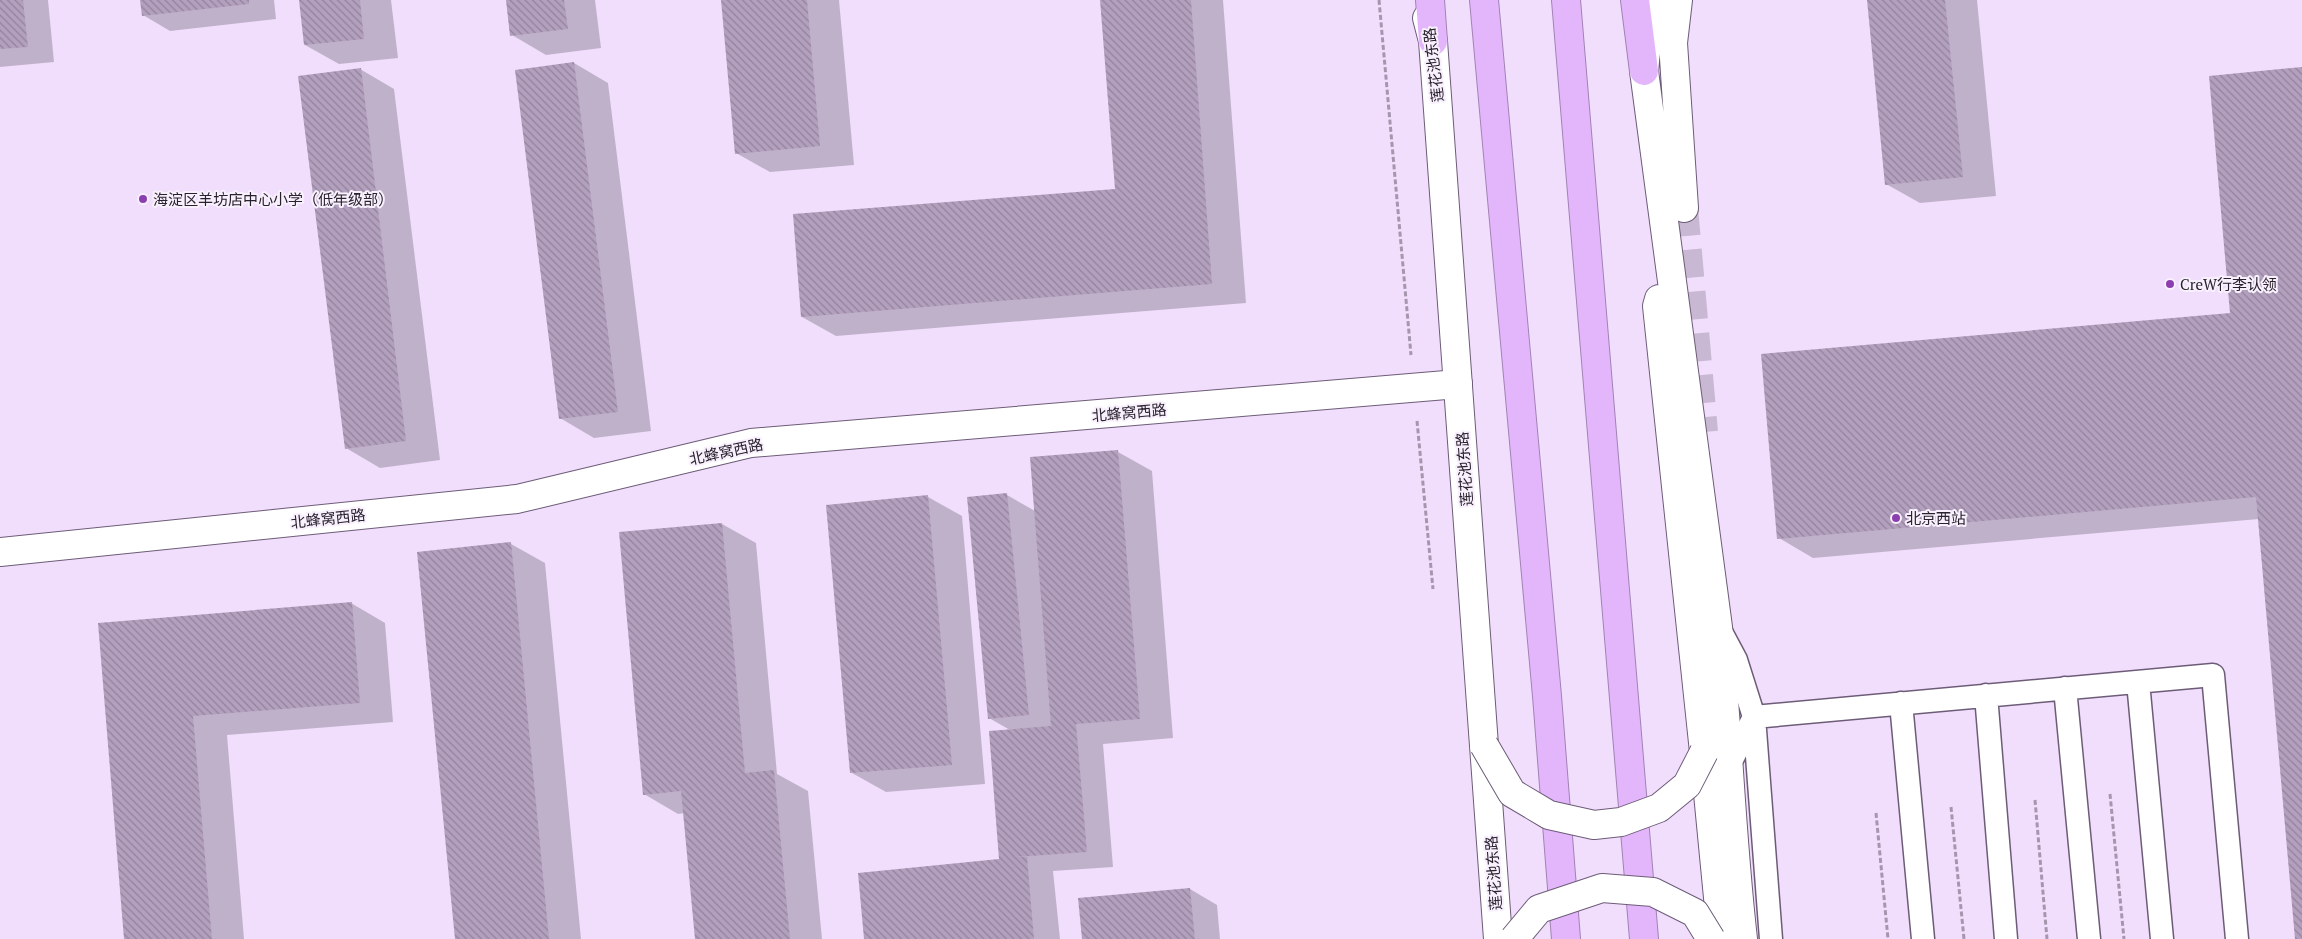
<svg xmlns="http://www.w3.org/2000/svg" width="2302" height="939" font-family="'PT Serif','Noto Sans SC',serif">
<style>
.shadow{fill:#0003}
.building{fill:url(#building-back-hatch)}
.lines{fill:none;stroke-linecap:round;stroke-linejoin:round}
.secondary-tunnel{stroke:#c9b8d3;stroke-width:28;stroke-dasharray:28 14;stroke-linecap:butt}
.lane-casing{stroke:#6d5c77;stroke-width:25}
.street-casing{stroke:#6d5c77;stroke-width:30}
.secondary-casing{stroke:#6d5c77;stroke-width:30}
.highway-casing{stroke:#a282b4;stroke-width:30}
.path{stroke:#a596ae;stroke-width:3;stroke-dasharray:5 2.5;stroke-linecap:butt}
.lane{stroke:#fff;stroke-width:22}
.street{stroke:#fff;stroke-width:28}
.secondary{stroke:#fff;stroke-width:28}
.highway{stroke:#e3b6fc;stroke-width:28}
.secondary-bridge-casing{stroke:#6d5c77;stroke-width:30;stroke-linecap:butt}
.secondary-bridge{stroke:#fff;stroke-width:28}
.poi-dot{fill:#8b3eaf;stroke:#f8f0fd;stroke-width:2}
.labels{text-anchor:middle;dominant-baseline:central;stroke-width:4;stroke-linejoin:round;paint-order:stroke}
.street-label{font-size:15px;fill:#29222d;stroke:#f8f0fd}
.poi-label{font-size:15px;fill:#29222d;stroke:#f8f0fd;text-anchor:start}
</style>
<defs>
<pattern id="building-back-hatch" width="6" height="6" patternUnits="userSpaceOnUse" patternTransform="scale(1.25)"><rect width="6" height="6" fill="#b3a0be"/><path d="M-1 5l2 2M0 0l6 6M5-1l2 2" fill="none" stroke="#92829b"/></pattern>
</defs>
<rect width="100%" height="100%" fill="#f1defd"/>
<!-- shadow -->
<path class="shadow" d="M0 0H48L54 62 0 67Z
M142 0H274L276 19 170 31 143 15Z
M300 0H391L398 58 339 64 305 45Z
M507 0H595L601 48 546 55 512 35Z
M722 0H839L854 165 770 172 736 153Z
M1102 0H1223L1246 303 836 336 802 317 1117 190Z
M1868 0H1977L1996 196 1920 203 1886 184Z
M574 63 608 83 651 431 594 438 560 418Z
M360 69 394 89 440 460 380 468 346 448Z
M2302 69V939H2296L2259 519 1813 558 1779 538 2231 314Z
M1118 452 1152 471 1173 738 1103 744 1113 867 1053 871 1060 939H865L1001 860 1010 730 989 718 1007 495 1035 511Z
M928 497 962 516 985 784 886 792 852 773Z
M722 524 756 543 777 774 808 791 822 939H696L685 813 678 814 644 794Z
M511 544 545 563 581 939H456Z
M351 603 385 623 393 722 227 735 244 939H125L99 624Z
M1190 889 1217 905 1220 939H1083Z"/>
<!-- building -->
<path class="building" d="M0 0H23L28 47 0 49Z
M140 0H249V4L142 16Z
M299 0H360L364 39 304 45Z
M506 0H564L568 29 510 36Z
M721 0H807L820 146 735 154Z
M1100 0H1191L1212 284 801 317 793 214 1115 189Z
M1867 0H1945L1963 177 1885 185Z
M574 62 618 412 559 419 515 70Z
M2302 67V939H2295L2256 497 1777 539 1761 354 2230 313 2209 76Z
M361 68 406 441 345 449 298 76Z
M1118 450 1140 719 1076 724 1087 852 1015 857H1027L1034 939H864L858 873 999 859 989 731 1051 726 1030 457Z
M1007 493 1029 715 988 719 967 497Z
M928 495 952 765 850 773 826 505Z
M722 523 745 773 774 770 790 939H695L681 791 643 795 619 532Z
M511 542 549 939H455L417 552Z
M352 602 360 703 193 716 212 939H124L98 623Z
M1190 888 1195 939H1082L1078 898Z"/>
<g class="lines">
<!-- secondary-tunnel -->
<path class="secondary-tunnel" d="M1684 208 1704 432"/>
<!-- lane casing -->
<g class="lane-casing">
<path id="lane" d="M1720 630 1736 660 1754 717 1771 939
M2138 682 2162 939
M2065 688 2089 939
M1986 695 2006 939
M1901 703 1923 939
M1728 767 1754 717 2213 675 2237 939"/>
</g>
<!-- street casing -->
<g class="street-casing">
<path id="street" d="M0 552 517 499 751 443 1458 384"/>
</g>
<!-- secondary casing -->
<g class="secondary-casing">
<path id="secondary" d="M1651 0 1644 71 1718 627C1728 731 1731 835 1743 939
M1678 0 1673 43 1684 208
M1427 18 1433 41 1498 939
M1659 299 1657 306 1704 752 1722 939"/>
</g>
<!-- highway casing -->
<g class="highway-casing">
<path id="highway" d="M1430 0 1433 41
M1484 0 1547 696 1566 939
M1566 0 1644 939
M1635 0 1644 71"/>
</g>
<!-- path -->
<path class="path" d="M1379 0 1411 355
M1417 421 1433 589
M2110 794 2124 939
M2035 800 2047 939
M1951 807 1964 939
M1876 813 1888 939"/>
<!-- lane -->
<use href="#lane" class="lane"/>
<!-- street -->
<use href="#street" class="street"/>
<!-- secondary -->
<use href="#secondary" class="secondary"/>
<!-- highway -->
<use href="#highway" class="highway"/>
<!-- secondary-bridge casing -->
<g class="secondary-bridge-casing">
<path id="secondary-bridge" d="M1484 745 1512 793 1549 815 1594 825 1621 822 1659 808 1687 785 1704 752
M1514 939 1539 909 1602 888 1653 892 1695 913 1711 939"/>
</g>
<!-- secondary-bridge -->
<use href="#secondary-bridge" class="secondary-bridge"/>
</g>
<!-- markers -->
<g class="poi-dot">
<circle cx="143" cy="199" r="5"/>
<circle cx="2170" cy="284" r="5"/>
<circle cx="1896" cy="518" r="5"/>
</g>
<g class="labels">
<!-- street labels -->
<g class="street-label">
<text transform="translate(1433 65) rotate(-97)">莲花池东路</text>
<text transform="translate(1129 412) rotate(-5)">北蜂窝西路</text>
<text transform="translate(726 451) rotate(-12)">北蜂窝西路</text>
<text transform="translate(1464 469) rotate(-94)">莲花池东路</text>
<text transform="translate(328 518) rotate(-6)">北蜂窝西路</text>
<text transform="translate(1493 873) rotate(-94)">莲花池东路</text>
</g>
<!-- poi labels -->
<g class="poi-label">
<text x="153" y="199">海淀区羊坊店中心小学（低年级部）</text>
<text x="2180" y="284">CreW行李认领</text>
<text x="1906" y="518">北京西站</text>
</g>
</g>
</svg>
